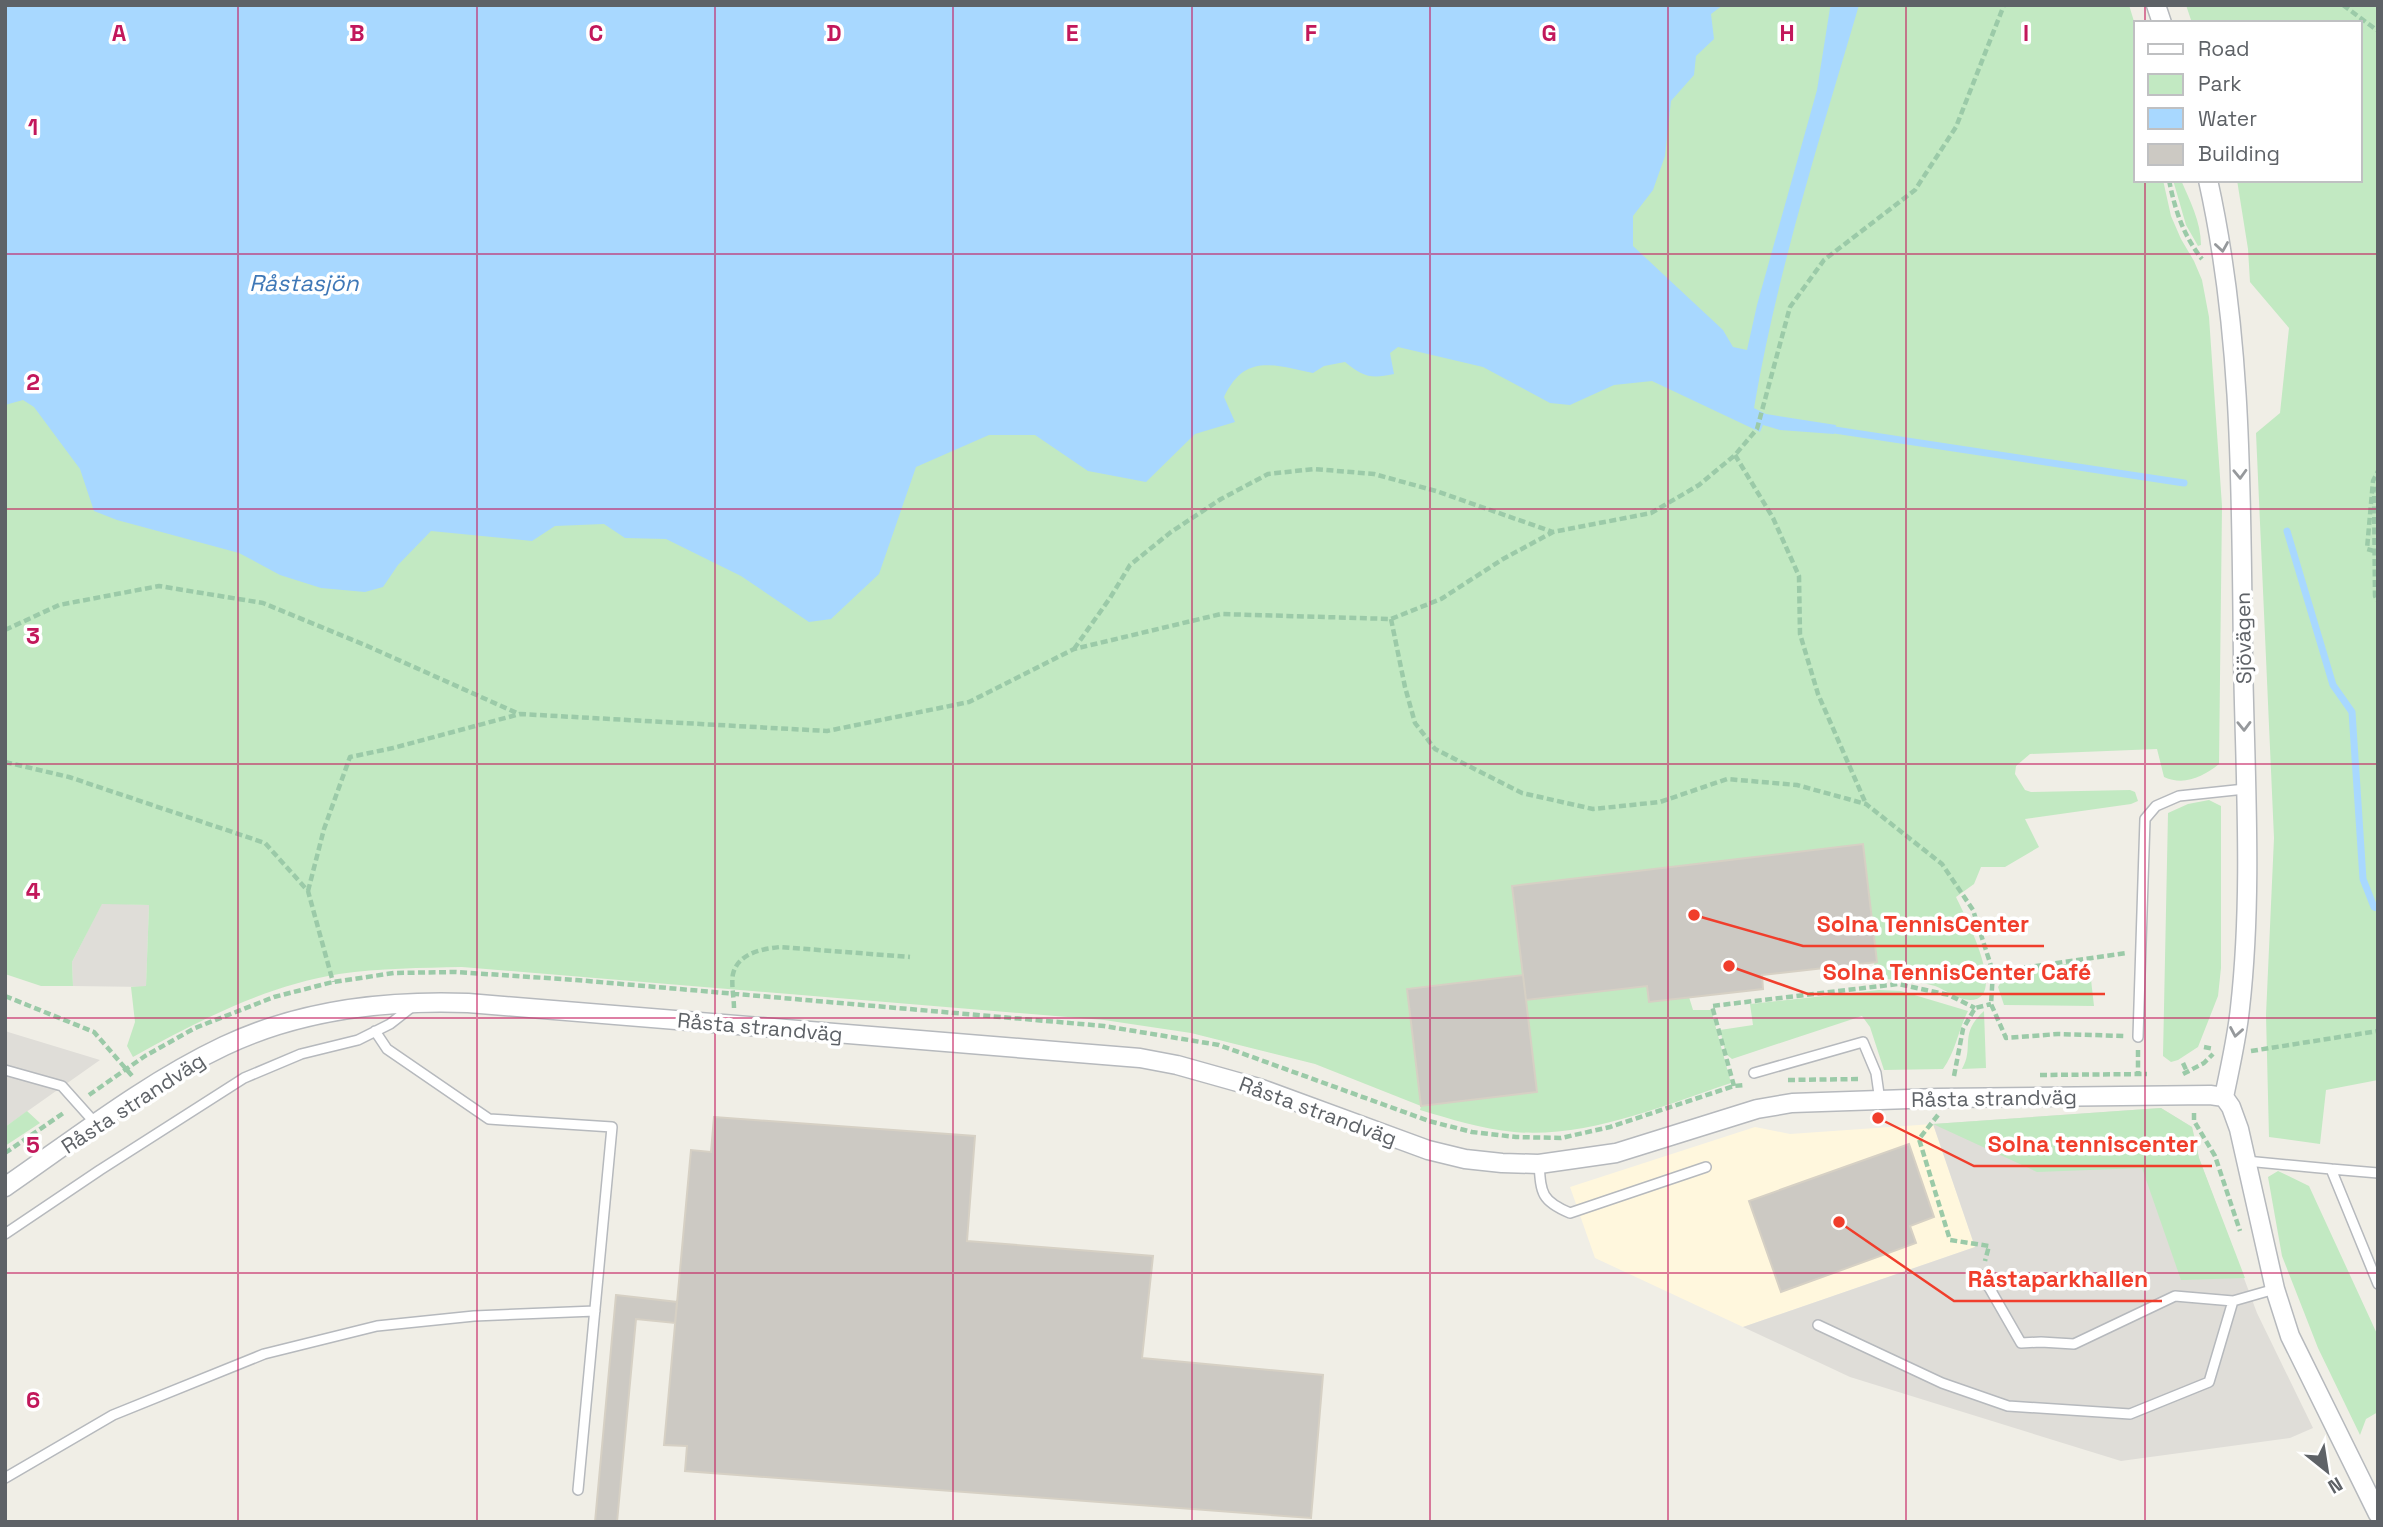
<svg xmlns="http://www.w3.org/2000/svg" width="2383" height="1527" font-family="'Space Grotesk',sans-serif">
<style>
.commercial{fill:#fff7dd}
.industrial{fill:#dfddd8}
.green{fill:#c2e9c2}
.water{fill:#a8d8ff}
.lines{fill:none;stroke-linecap:round;stroke-linejoin:round}
.stream{stroke:#a8d8ff;stroke-width:7}
.building{fill:#ccc9c3;stroke:#d6d0c4;stroke-width:2}
.service-casing{stroke:#b6b9bd;stroke-width:12}
.minor-casing{stroke:#b6b9bd;stroke-width:21}
.path{stroke:#9bcaa8;stroke-width:4.5;stroke-dasharray:7 3.5;stroke-linecap:butt}
.service{stroke:#fff;stroke-width:9}
.minor{stroke:#fff;stroke-width:18}
.oneway{stroke:#96999c}
.grid{fill:none;stroke:#c2185b;stroke-width:2;stroke-opacity:0.55}
.labels{text-anchor:middle;dominant-baseline:central;stroke-width:7;stroke-linejoin:round;paint-order:stroke}
.street-label{font-size:21px;fill:#5e6267;stroke:#fff}
.water-label{font-size:23px;font-style:italic;fill:#3f78b7;stroke:#fff}
.grid-label{font-size:23px;text-anchor:middle;font-weight:bold;fill:#c2185b;stroke:#fff;stroke-width:7;stroke-linejoin:round;paint-order:stroke}
.leader{fill:none;stroke:#f03e2c;stroke-width:2.5}
.callout-dot{fill:#f03e2c;stroke:#fff;stroke-width:2.5}
.callout-label{font-size:23px;text-anchor:middle;font-weight:bold;fill:#f03e2c;stroke:#fff;stroke-width:7;stroke-linejoin:round;paint-order:stroke}
</style>
<rect width="100%" height="100%" fill="#f0eee6"/>
<!-- commercial -->
<path class="commercial" d="M1933 1124 1975 1247 1743 1327 1595 1258 1570 1187 1755 1127 1790 1134Z"/>
<!-- industrial -->
<path class="industrial" d="M102 903 149 905 146 987 73 986 72 962Z
M5 1030 8 1032 100 1060 5 1127Z
M2161 1108 2192 1127 2199 1158 2257 1313 2313 1428 2290 1438 2121 1461 1850 1377 1743 1327 1975 1247 1933 1124Z"/>
<!-- green -->
<path class="green" d="M5 5H2129L2136 28V180H2163L2171 216 2181 239 2194 261 2202 280 2209 317 2222 506 2219 764C2203 777 2184 786 2164 777L2157 749 2030 754 2016 766 2015 774 2025 790 2031 792 2130 790 2135 792 2138 801 2131 804 2025 819 2039 847 2005 867H1981L1974 884 1956 897C1963 912 2010 1000 1970 1000 1959 1000 1946 990 1935 986 1917 981 1896 979 1877 979L1874 962 1877 961 1863 844 1512 886 1523 975 1407 989 1421 1106 1537 1092 1526 1000 1647 986 1650 1002 1689 997 1693 1010H1711L1731 1083C1661 1106 1589 1138 1514 1132 1481 1129 1451 1119 1420 1110L1421 1106 1315 1064 1191 1033 1104 1020 462 967C421 968 380 968 339 974 265 986 198 1021 133 1057L127 1046 135 1022 131 987 146 986 149 905 102 904 72 962 73 986H41L5 974Z
M2186 5H2378V1080L2326 1090 2320 1144 2269 1137 2266 1015 2274 838 2256 433 2280 413 2289 328 2250 282 2248 249 2237 180H2360V23H2192Z
M2173 180H2181C2190 201 2201 222 2201 245L2198 246 2186 225Z
M2209 800 2221 806V968L2218 996 2198 1047 2178 1060 2171 1062 2163 1056 2168 813 2188 804Z
M2089 962 2094 1006 2004 1005 1998 987C2009 964 2064 965 2089 962Z
M1879 990 1901 991 1968 1011C1958 1030 1956 1051 1943 1069L1884 1070 1870 1027 1862 1016 1732 1059 1726 1054 1720 1030 1753 1025 1750 1004Z
M1984 1011 1986 1068 1962 1069C1975 1046 1958 1035 1984 1011Z
M2161 1108 2192 1127 2199 1158 2245 1278 2181 1280 2142 1168 2037 1172 1933 1124Z
M27 1111 40 1123 5 1146V1127Z
M2278 1171 2309 1186 2378 1336V1412L2366 1419 2360 1435 2318 1348 2282 1256 2268 1177Z"/>
<!-- water -->
<path class="water" d="M5 5H1723L1711 14 1714 39 1696 56 1694 75 1671 101 1665 156 1653 190 1633 216V246L1723 330 1733 347 1747 350 1757 305 1817 90 1830 8 1832 5H1859C1820 138 1777 272 1754 408L1766 414 1836 425 1834 434 1780 430 1763 425 1760 432 1652 381 1614 385 1570 405 1550 403 1483 367 1398 347 1390 353 1394 374C1371 379 1363 377 1345 362L1324 366 1313 373C1273 365 1245 353 1224 397L1235 422 1195 434 1146 482 1088 471 1035 435H989L916 467 879 574 831 619 809 622 741 576 666 539 625 538 604 524 555 526 532 541 431 531 398 565 383 587 365 592 321 588 280 575 239 553 117 520 94 511 80 469 34 407 23 400 5 405Z"/>
<g class="lines">
<!-- stream -->
<path class="stream" d="M1828 429 2184 483
M2287 531 2333 685 2352 712 2363 879 2374 907 2378 908"/>
</g>
<!-- building -->
<path class="building" d="M1863 844 1877 962 1762 975 1763 989 1649 1002 1647 986 1526 1000 1512 886Z
M1523 975 1537 1092 1421 1106 1407 989Z
M714 1117 975 1136 967 1241 1153 1256 1142 1358 1323 1375 1311 1518 685 1471 687 1446 664 1445 691 1150 711 1152Z
M1909 1144 1934 1217 1910 1226 1916 1243 1781 1292 1749 1201Z
M616 1295 677 1302 675 1323 636 1319 617 1522H595Z"/>
<g class="lines">
<!-- service casing -->
<g class="service-casing">
<path id="service" d="M375 1031 387 1049 489 1119 612 1127 578 1490
M2138 1037 2145 819 2156 806 2179 796 2245 789
M5 1070 62 1086 96 1124
M1754 1073 1863 1042 1876 1073 1880 1101
M2246 1161 2331 1169 2378 1284
M1539 1164C1541 1193 1541 1201 1570 1213L1706 1167
M2331 1169 2378 1173
M5 1234 100 1170 244 1078 301 1054 358 1040 390 1024 413 1006
M1982 1275 2021 1343 2041 1342 2074 1344 2175 1296 2233 1301 2275 1289
M1818 1325 1942 1383 2008 1406 2130 1414 2209 1382 2233 1301
M5 1478 113 1415 264 1354 377 1326 474 1316 595 1311"/>
</g>
<!-- minor casing -->
<g class="minor-casing">
<path id="minor" d="M2156 5 2162 23
M2208 180C2243 337 2241 499 2243 659 2245 775 2253 893 2240 1008 2237 1038 2230 1067 2224 1097
M5 1187C76 1138 146 1083 224 1046 300 1010 385 1000 468 1003L1140 1058 1177 1065 1259 1088 1428 1150 1465 1159 1502 1163 1539 1164 1616 1153 1757 1109 1792 1103 1938 1098 2210 1095 2224 1097 2231 1107 2239 1129 2275 1289 2290 1336 2378 1514"/>
</g>
<!-- path -->
<path class="path" d="M2343 5 2378 31
M2169 180C2175 210 2183 235 2202 259
M1735 455 1773 518 1799 576 1800 634 1818 694 1866 804
M2378 488 2374 490 2375 596 2378 601
M2374 551 2367 549 2373 481 2378 471
M1391 619 1405 687 1415 723 1435 749 1522 793 1593 809 1660 802 1727 779 1797 785 1866 804 1942 864 1973 910 1993 972 1991 1004 2006 1038 2058 1034 2125 1036
M5 630 59 605 159 586 263 603 365 645 519 714
M1074 649 1110 598 1130 565 1171 532 1221 499 1268 474 1314 469 1374 474 1436 491 1553 532
M5 762 69 777 265 843 308 891 333 982
M308 891 324 829 350 757 393 748 520 714 827 731 969 702 1074 649 1221 614 1391 619 1441 599 1503 559 1553 532 1651 513 1699 485 1735 455 1757 429 1790 307 1824 260 1915 190 1956 127 2004 5
M1993 972 2127 953
M5 996 94 1032 133 1077
M734 1008C734 998 731 984 733 974 738 953 762 949 780 947L910 957
M2204 1047 2214 1049
M2138 1050V1073
M2251 1051 2378 1031
M2183 1063 2188 1074
M2183 1074 2204 1063 2213 1054
M2040 1075 2147 1074
M1954 1076 1963 1029 1975 1008 1991 1004
M1788 1080 1860 1079
M1734 1086 1712 1006 1898 984 1949 995 1975 1008
M89 1095 145 1056 195 1028 274 997 333 982 394 973 456 972 576 980 1104 1026 1219 1045 1429 1121 1472 1132 1516 1137 1561 1138 1610 1127 1734 1086 1745 1085
M2194 1113V1121L2215 1156 2240 1231
M1938 1115 1919 1139 1950 1240 1989 1246 1985 1261
M5 1153 65 1112"/>
<!-- service -->
<use href="#service" class="service"/>
<!-- minor -->
<use href="#minor" class="minor"/>
</g>
<!-- one-way arrows -->
<defs><path id="oneway-chevron" d="M-2-3.5L2.5 0L-2 3.5" fill="none" stroke-width="1.6" stroke-linecap="round" stroke-linejoin="round" transform="scale(1.75)"/></defs>
<g class="oneway">
<use href="#oneway-chevron" transform="translate(2222 247) rotate(81)"/>
<use href="#oneway-chevron" transform="translate(2240 474) rotate(88)"/>
<use href="#oneway-chevron" transform="translate(2244 726) rotate(89)"/>
<use href="#oneway-chevron" transform="translate(2236 1032) rotate(100)"/>
</g>
<!-- grid -->
<path class="grid" d="M238 5V1522M477 5V1522M715 5V1522M953 5V1522M1192 5V1522M1430 5V1522M1668 5V1522M1906 5V1522M2145 5V23M2145 180V1522M5 254H2378M5 509H2378M5 764H2378M5 1018H2378M5 1273H2378"/>
<g class="labels">
<!-- street labels -->
<g class="street-label">
<text transform="translate(2243 638) rotate(-91)">Sjövägen</text>
<text transform="translate(760 1027) rotate(5)">Råsta strandväg</text>
<text transform="translate(1994 1098) rotate(-1)">Råsta strandväg</text>
<text transform="translate(133 1103) rotate(-33)">Råsta strandväg</text>
<text transform="translate(1318 1111) rotate(20)">Råsta strandväg</text>
</g>
<!-- water labels -->
<g class="water-label">
<text x="304" y="283">Råstasjön</text>
</g>
</g>
<g class="grid-label">
<text x="119" y="41">A</text>
<text x="357" y="41">B</text>
<text x="596" y="41">C</text>
<text x="834" y="41">D</text>
<text x="1072" y="41">E</text>
<text x="1311" y="41">F</text>
<text x="1549" y="41">G</text>
<text x="1787" y="41">H</text>
<text x="2026" y="41">I</text>
<text x="33" y="135">1</text>
<text x="33" y="390">2</text>
<text x="33" y="644">3</text>
<text x="33" y="899">4</text>
<text x="33" y="1153">5</text>
<text x="33" y="1408">6</text>
</g>
<!-- callouts -->
<path class="leader" d="M1694 915L1803 946H2044M1729 966L1808 994H2105M1878 1118L1974 1166H2212M1839 1222L1954 1301H2162"/>
<g class="callout-dot">
<circle cx="1694" cy="915" r="7"/>
<circle cx="1729" cy="966" r="7"/>
<circle cx="1878" cy="1118" r="7"/>
<circle cx="1839" cy="1222" r="7"/>
</g>
<g class="callout-label">
<text x="1923" y="932">Solna TennisCenter</text>
<text x="1957" y="980">Solna TennisCenter Café</text>
<text x="2093" y="1152">Solna tenniscenter</text>
<text x="2058" y="1287">Råstaparkhallen</text>
</g>
<!-- border -->
<rect width="2383" height="1527" fill="none" stroke="#5e6267" stroke-width="14"/>
<!-- legend -->
<rect x="2134" y="21" width="228" height="161" fill="#ffffff" stroke="#bfc0c2" stroke-width="2"/>
<rect x="2148" y="44" width="35" height="10" fill="#ffffff" stroke="#bfc0c2" stroke-width="2"/>
<text x="2198" y="56" font-size="21" fill="#5e6267">Road</text>
<rect x="2148" y="74" width="35" height="21" fill="#c2e9c2" stroke="#bfc0c2" stroke-width="2"/>
<text x="2198" y="91" font-size="21" fill="#5e6267">Park</text>
<rect x="2148" y="108" width="35" height="21" fill="#a8d8ff" stroke="#bfc0c2" stroke-width="2"/>
<text x="2198" y="126" font-size="21" fill="#5e6267">Water</text>
<rect x="2148" y="144" width="35" height="21" fill="#ccc9c3" stroke="#bfc0c2" stroke-width="2"/>
<text x="2198" y="161" font-size="21" fill="#5e6267">Building</text>
<!-- north arrow -->
<g transform="translate(2327 1471) rotate(150)" stroke="#ffffff" stroke-width="5" paint-order="stroke">
<path d="M0-5L12 26L0 18L-12 26Z" fill="#5e6267"/>
<text y="-10" font-size="19" font-weight="bold" text-anchor="middle" fill="#5e6267">N</text>
</g>
</svg>
